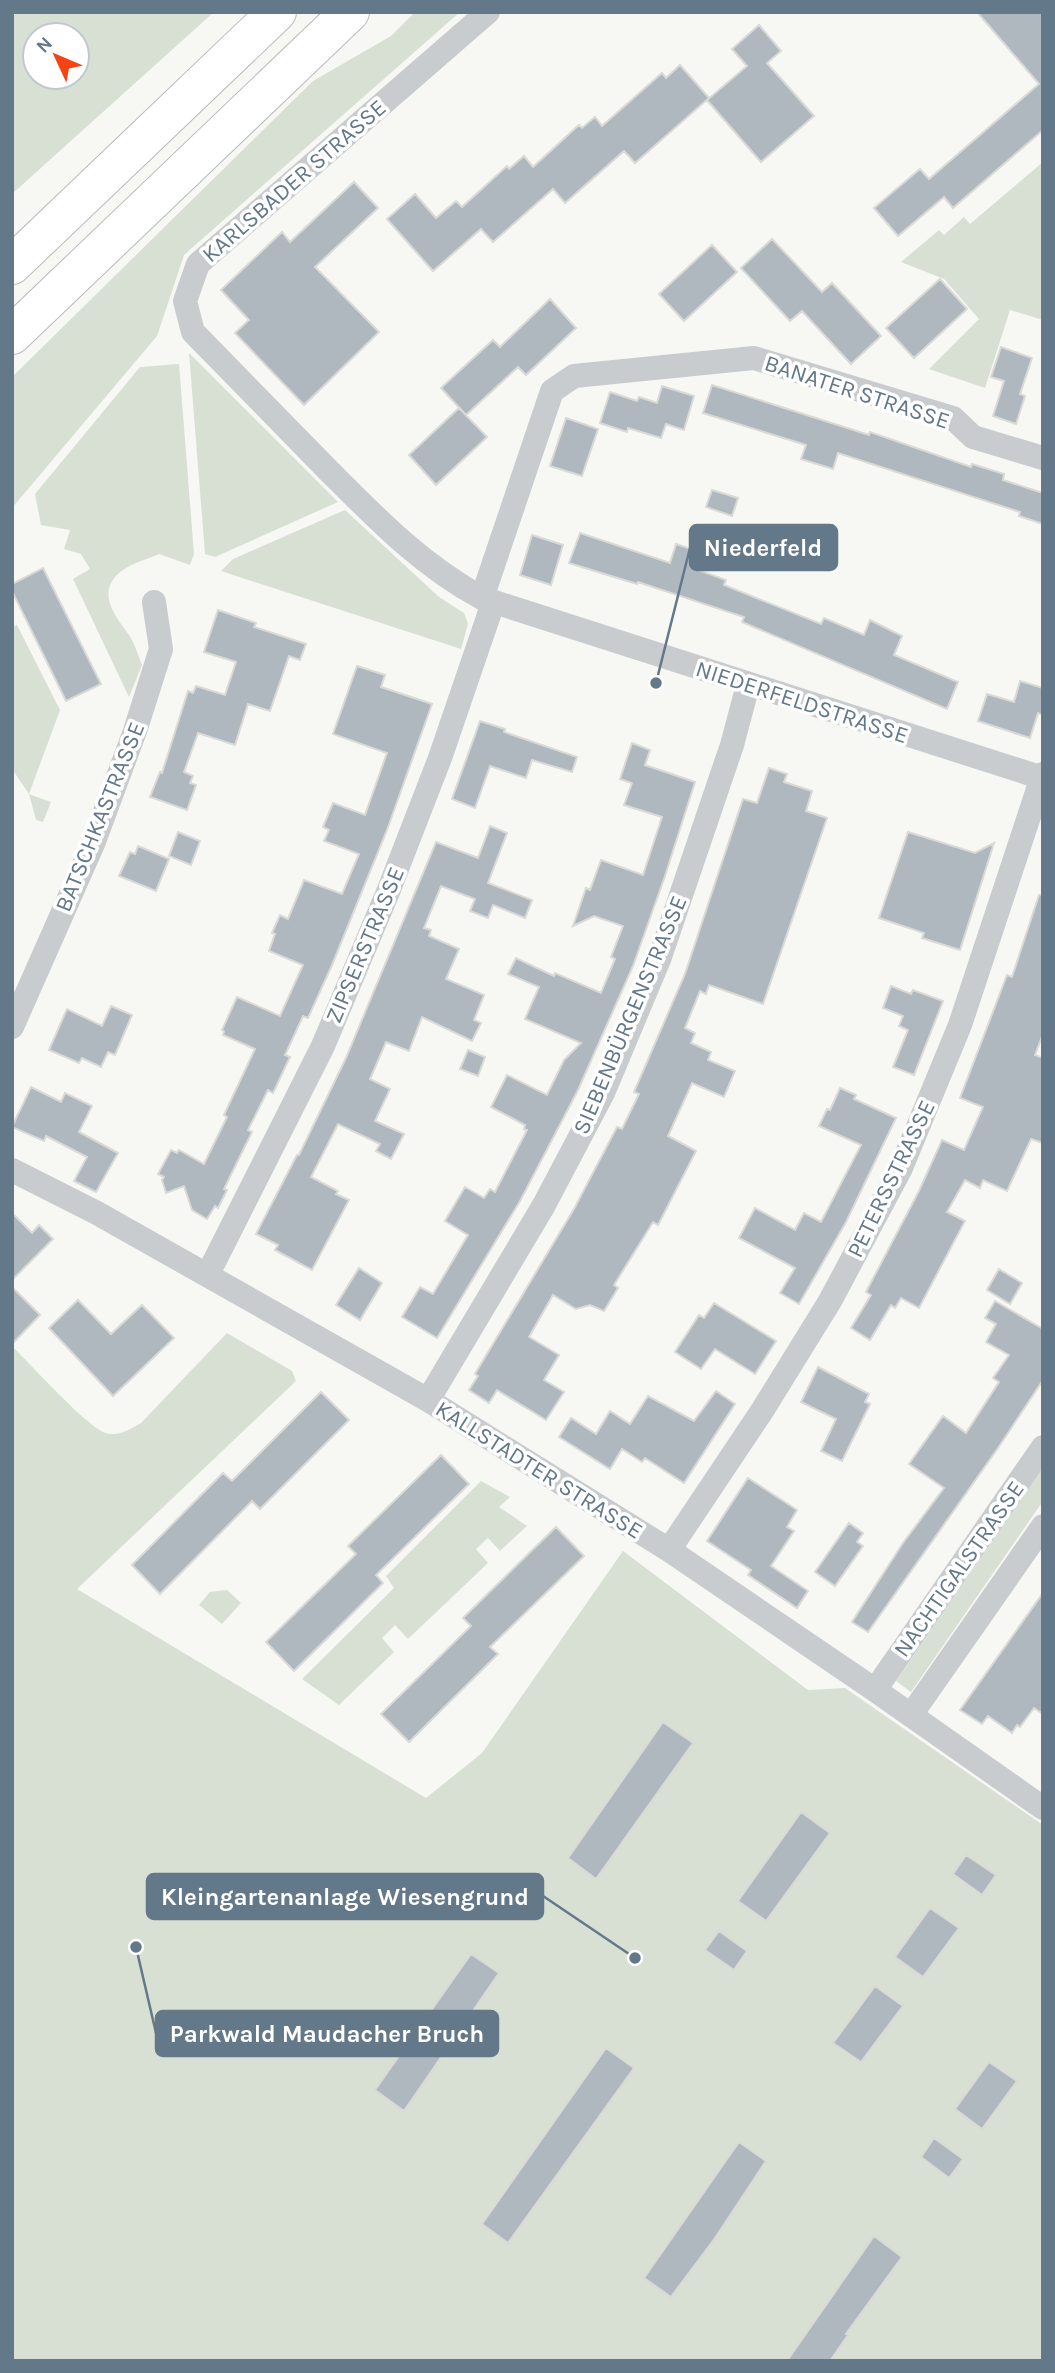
<svg xmlns="http://www.w3.org/2000/svg" width="1055" height="2373" font-family="Karla,sans-serif">
<style>
.green{fill:#d8e0d4;fill-rule:evenodd}
.building{fill:#afb8be;stroke:#d9d9d6;stroke-width:2}
.lines{fill:none;stroke-linecap:round;stroke-linejoin:round}
.motorway-casing{stroke:#b8bcbf;stroke-width:40}
.minor{stroke:#c9cccf;stroke-width:24}
.motorway{stroke:#fff;stroke-width:38}
.labels{text-anchor:middle;dominant-baseline:central;stroke-width:7;stroke-linejoin:round;paint-order:stroke}
.street-label{font-size:23px;fill:#637888;stroke:#fff}
.leader{fill:none;stroke:#637888;stroke-width:2.5}
.callout-dot{fill:#637888;stroke:#fff;stroke-width:2.5}
.callout{fill:#637888;stroke:#637888;stroke-width:2.5}
.callout-label{font-size:24px;text-anchor:middle;font-weight:bold;fill:#fff}
</style>
<rect width="100%" height="100%" fill="#f7f7f3"/>
<!-- green -->
<path class="green" d="M12 12H214L12 194ZM35 35H77V77H35Z
M415 12H460L184 255 157 336 12 508V377L313 81 391 36Z
M1043 162V320L1010 310 985 388 929 369 979 319 944 279 901 262 939 230 944 235 964 217 970 224Z
M189 353 338 502 215 557 205 554Z
M179 364 194 554 190 565 159 554C145 560 125 565 115 577 98 597 118 619 129 635 135 644 138 655 142 665L129 697 73 579 90 569 81 554 64 549 70 530 41 525 35 494 140 367Z
M345 510 439 597 464 613 468 624 461 649 221 571 233 559Z
M17 625 60 710 29 794 51 802 43 822 36 820 29 794 12 769V627Z
M227 1333 292 1371 296 1381 77 1589 426 1798 482 1753 623 1551 808 1690 845 1688 1043 1825V2361H12V1349L14 1348C30 1364 88 1428 106 1433 119 1437 130 1429 141 1423Z
M1043 1468V1501L911 1692 896 1681Z
M481 1481 510 1497 499 1507 527 1526 500 1551 488 1538 476 1549 488 1563 408 1639 395 1625 382 1638 394 1652 339 1705 302 1679 394 1588 386 1576Z
M227 1590 241 1603 222 1624 199 1605 210 1592Z"/>
<!-- building -->
<path class="building" d="M977 12H1043V130L953 208 944 197 898 236 874 208 920 169 929 179 1039 84Z
M759 25 781 51 767 63 814 116 761 162 707 100 747 66 732 49Z
M680 65 709 98 635 163 624 151 565 203 553 189 493 242 481 229 433 271 387 219 415 194 436 218 456 201 462 207 507 166 509 169 524 156 533 167 579 125 582 128 595 117 602 126 662 73 666 78Z
M354 182 378 208 315 267 379 332 304 405 235 333 249 320 221 290 282 232 290 242Z
M772 239 822 292 832 283 881 336 851 364 802 311 790 321 741 268Z
M712 245 737 272 684 321 659 294Z
M940 279 967 309 914 358 886 328Z
M550 299 576 328 526 375 518 367 466 415 441 388 493 340 500 347Z
M1001 347 1032 358 1020 394 1025 396 1016 424 993 416 1004 381 991 377Z
M712 385 869 435 870 432 971 467 972 464 1004 474 1003 480 1043 493V524L1019 516 1020 512 838 453 833 469 801 459 806 445 703 413Z
M662 386 694 396 684 430 666 424 661 438 628 428 627 432 600 423 610 392 637 401 639 397 657 403Z
M459 408 487 437 436 485 409 455Z
M566 418 598 429 582 476 550 466Z
M712 490 738 498 732 516 706 507Z
M580 533 670 563 676 544 703 553 698 570 726 580 724 585 821 624 824 618 864 635 870 620 902 636 894 655 958 682 947 709 742 622 744 617 638 582 637 584 569 563Z
M532 535 563 545 551 585 520 575Z
M43 568 101 684 66 701 12 591V584Z
M218 610 256 623 254 627 306 644 300 660 289 656 270 711 248 704 235 745 198 733 184 772 193 776 190 783 196 785 187 810 150 797 160 772 162 773 188 691 193 693 196 686 225 695 236 662 204 652Z
M357 666 385 675 381 687 432 704 387 830 332 965 308 1018 303 1016 285 1055 290 1057 273 1093 268 1090 248 1130 252 1132 224 1189 227 1190 218 1208 215 1206 207 1219 192 1210 184 1186 166 1193 162 1180 164 1177 158 1174 171 1150 177 1153 179 1150 204 1164 227 1117 224 1115 255 1049 223 1035 224 1031 222 1030 237 997 280 1016 303 965 269 951 275 934 272 933 280 915 288 919 304 880 342 894 359 854 324 841 329 830 323 827 333 803 365 815 387 753 333 734Z
M1020 681 1043 688V715L1038 713 1030 738 978 721 987 694 1014 702Z
M480 721 505 729 504 732 577 757 572 772 532 760 526 778 490 766 475 808 452 799Z
M632 743 650 750 645 765 695 782 665 876 633 966 578 1090 520 1201 437 1338 402 1317 420 1287 433 1294 468 1235 445 1221 465 1187 484 1198 490 1189 495 1192 527 1130 524 1129 525 1125 491 1107 507 1075 547 1095 564 1060 581 1043 525 1019 539 987 508 974 516 958 554 976 555 973 601 993 615 959 611 957 623 926 594 916 573 926 586 888 590 890 601 860 643 875 662 817 624 805 632 783 620 779Z
M769 768 787 774 784 782 812 791 806 811 827 818 763 1004 709 985 706 994 700 991 685 1028 695 1033 691 1043 711 1052 708 1060 735 1071 724 1097 692 1083 668 1136 696 1151 658 1225 653 1222 614 1285 618 1288 604 1311 590 1305 576 1309 553 1295 529 1337 559 1355 544 1380 564 1392 546 1420 497 1390 489 1403 469 1390 478 1376 475 1374 574 1209 617 1127 622 1129 639 1094 634 1092 685 974 743 799 757 803Z
M490 826 507 833 488 883 532 900 525 918 493 905 488 918 470 911 475 899 441 886 424 928 431 930 429 936 459 949 446 979 484 995 474 1020 481 1023 472 1041 422 1017 409 1051 386 1042 370 1079 390 1089 375 1121 404 1134 391 1159 376 1151 380 1144 338 1124 311 1177 338 1191 336 1194 349 1200 312 1270 275 1250 278 1245 256 1234 297 1155H299L346 1058 436 842 478 858Z
M178 832 200 841 191 865 169 856Z
M908 832 975 853 994 843 960 950 922 938 924 933 879 918Z
M138 846 169 859 156 891 119 876 130 852 135 854Z
M1039 895H1043V1034L1035 1055 1043 1058V1143L1031 1139 1007 1191 983 1180 980 1188 965 1180 947 1212 965 1221 919 1308 901 1298 895 1308 891 1305 870 1340 851 1328 871 1295 866 1292 919 1191 942 1140 964 1150 983 1107 960 1098 1007 975 1012 977Z
M891 986 911 994 913 990 943 1001 914 1075 893 1067 908 1030 899 1026 903 1016 883 1008Z
M111 1006 132 1015 115 1055 108 1052 101 1067 82 1058 79 1063 49 1050 67 1009 102 1026Z
M468 1050 485 1057 478 1076 460 1069Z
M31 1087 61 1102 65 1093 92 1106 79 1132 118 1153 96 1192 74 1181 87 1157 46 1136 44 1141 12 1127Z
M840 1088 856 1095 854 1099 896 1118 846 1222 799 1304 780 1293 795 1268 739 1238 755 1208 795 1230 804 1213 821 1222 861 1145 819 1126 827 1109 830 1110Z
M12 1213 32 1233 39 1225 53 1239 12 1280Z
M359 1268 382 1283 360 1320 336 1305Z
M999 1269 1022 1283 1010 1304 987 1290Z
M12 1287 40 1315 12 1344Z
M78 1300 111 1334 142 1305 174 1338 113 1396 49 1328Z
M995 1301 1043 1329V1380L998 1448 868 1632 852 1622 903 1543 944 1488 909 1464 943 1416 966 1433 999 1382 993 1378 1009 1355 986 1342 996 1324 985 1318Z
M714 1303 776 1341 755 1374 715 1349 701 1369 675 1352 699 1315 704 1318Z
M818 1367 869 1394 865 1402 870 1404 842 1461 821 1451 836 1419 801 1402Z
M716 1391 735 1404 684 1483 645 1458 642 1462 622 1449 610 1469 559 1437 571 1418 596 1434 610 1411 630 1424 648 1396 694 1421Z
M321 1392 349 1420 260 1509 252 1501 160 1594 132 1565 223 1473 232 1481Z
M441 1455 469 1484 376 1575 383 1583 294 1671 266 1642 356 1554 348 1546Z
M748 1478 797 1510 787 1527 794 1531 771 1566 808 1591 797 1608 748 1575 751 1570 707 1541Z
M849 1523 863 1533 857 1542 863 1546 835 1586 815 1572Z
M556 1527 584 1556 490 1647 498 1654 409 1742 381 1714 471 1626 463 1618Z
M1043 1593V1714L1034 1708 1020 1727 1017 1725 1012 1733 988 1716 982 1724 960 1710Z
M663 1722 693 1743 596 1879 568 1858Z
M801 1812 830 1833 766 1921 738 1901Z
M966 1855 996 1875 982 1895 953 1874Z
M930 1908 959 1928 923 1977 895 1957Z
M719 1931 747 1951 734 1970 705 1950Z
M471 1954 499 1973 404 2111 375 2090Z
M875 1986 903 2006 861 2062 833 2043Z
M606 2048 634 2068 508 2243 482 2224Z
M989 2062 1017 2081 982 2129 955 2109Z
M934 2138 963 2159 949 2178 921 2157Z
M739 2142 766 2161 715 2238 671 2297 644 2278Z
M874 2236 902 2257 846 2334 848 2335 830 2361H787Z"/>
<g class="lines">
<!-- motorway casing -->
<g class="motorway-casing">
<path id="motorway" d="M12 265 277 12
M12 335 350 12"/>
</g>
<!-- minor -->
<path class="minor" d="M488 12 198 264 185 301 193 332C238 378 283 424 327 469 375 517 422 566 482 598L1043 778
M482 598 552 391 574 376 754 358 953 418 973 437 1043 458
M12 1027 93 844 135 731 161 649 154 602
M12 1170 97 1213 428 1400 669 1550 875 1690 1043 1808
M208 1274 323 1046 388 892 440 758 493 603
M428 1400 544 1205 603 1093 660 957 732 745 748 685
M669 1550 762 1411 830 1301 901 1168 960 1025 1043 774
M875 1690 1043 1447
M911 1715 1043 1526"/>
<!-- motorway -->
<use href="#motorway" class="motorway"/>
</g>
<g class="labels">
<!-- street labels -->
<g class="street-label">
<text transform="translate(294 181) rotate(-41)">KARLSBADER STRASSE</text>
<text transform="translate(857 392) rotate(18)">BANATER STRASSE</text>
<text transform="translate(802 702) rotate(18)">NIEDERFELDSTRASSE</text>
<text transform="translate(100 817) rotate(-68)">BATSCHKASTRASSE</text>
<text transform="translate(365 945) rotate(-67)">ZIPSERSTRASSE</text>
<text transform="translate(630 1015) rotate(-67)">SIEBENBÜRGENSTRASSE</text>
<text transform="translate(891 1179) rotate(-64)">PETERSSTRASSE</text>
<text transform="translate(539 1470) rotate(32)">KALLSTADTER STRASSE</text>
<text transform="translate(959 1569) rotate(-55)">NACHTIGALSTRASSE</text>
</g>
</g>
<!-- callouts -->
<path class="leader" d="M656 683L690 548M635 1958L543 1896M136 1947L156 2033"/>
<g class="callout-dot">
<circle cx="656" cy="683" r="7"/>
<circle cx="635" cy="1958" r="7"/>
<circle cx="136" cy="1947" r="7"/>
</g>
<g class="callout">
<rect x="690" y="525" width="147" height="45" rx="7"/>
<rect x="147" y="1874" width="396" height="45" rx="7"/>
<rect x="156" y="2011" width="342" height="45" rx="7"/>
</g>
<g class="callout-label">
<text x="763" y="556">Niederfeld</text>
<text x="345" y="1905">Kleingartenanlage Wiesengrund</text>
<text x="327" y="2042">Parkwald Maudacher Bruch</text>
</g>
<!-- border -->
<rect width="1055" height="2373" fill="none" stroke="#637888" stroke-width="28"/>
<!-- north arrow -->
<g transform="translate(56 56) rotate(314)"><circle r="33" fill="#ffffff" stroke="#c1c9cf" stroke-width="2"/>
<path d="M0-5L12 26L0 18L-12 26Z" fill="#f64315"/>
<text y="-10" font-size="19" font-weight="bold" text-anchor="middle" fill="#637888">N</text>
</g>
</svg>
